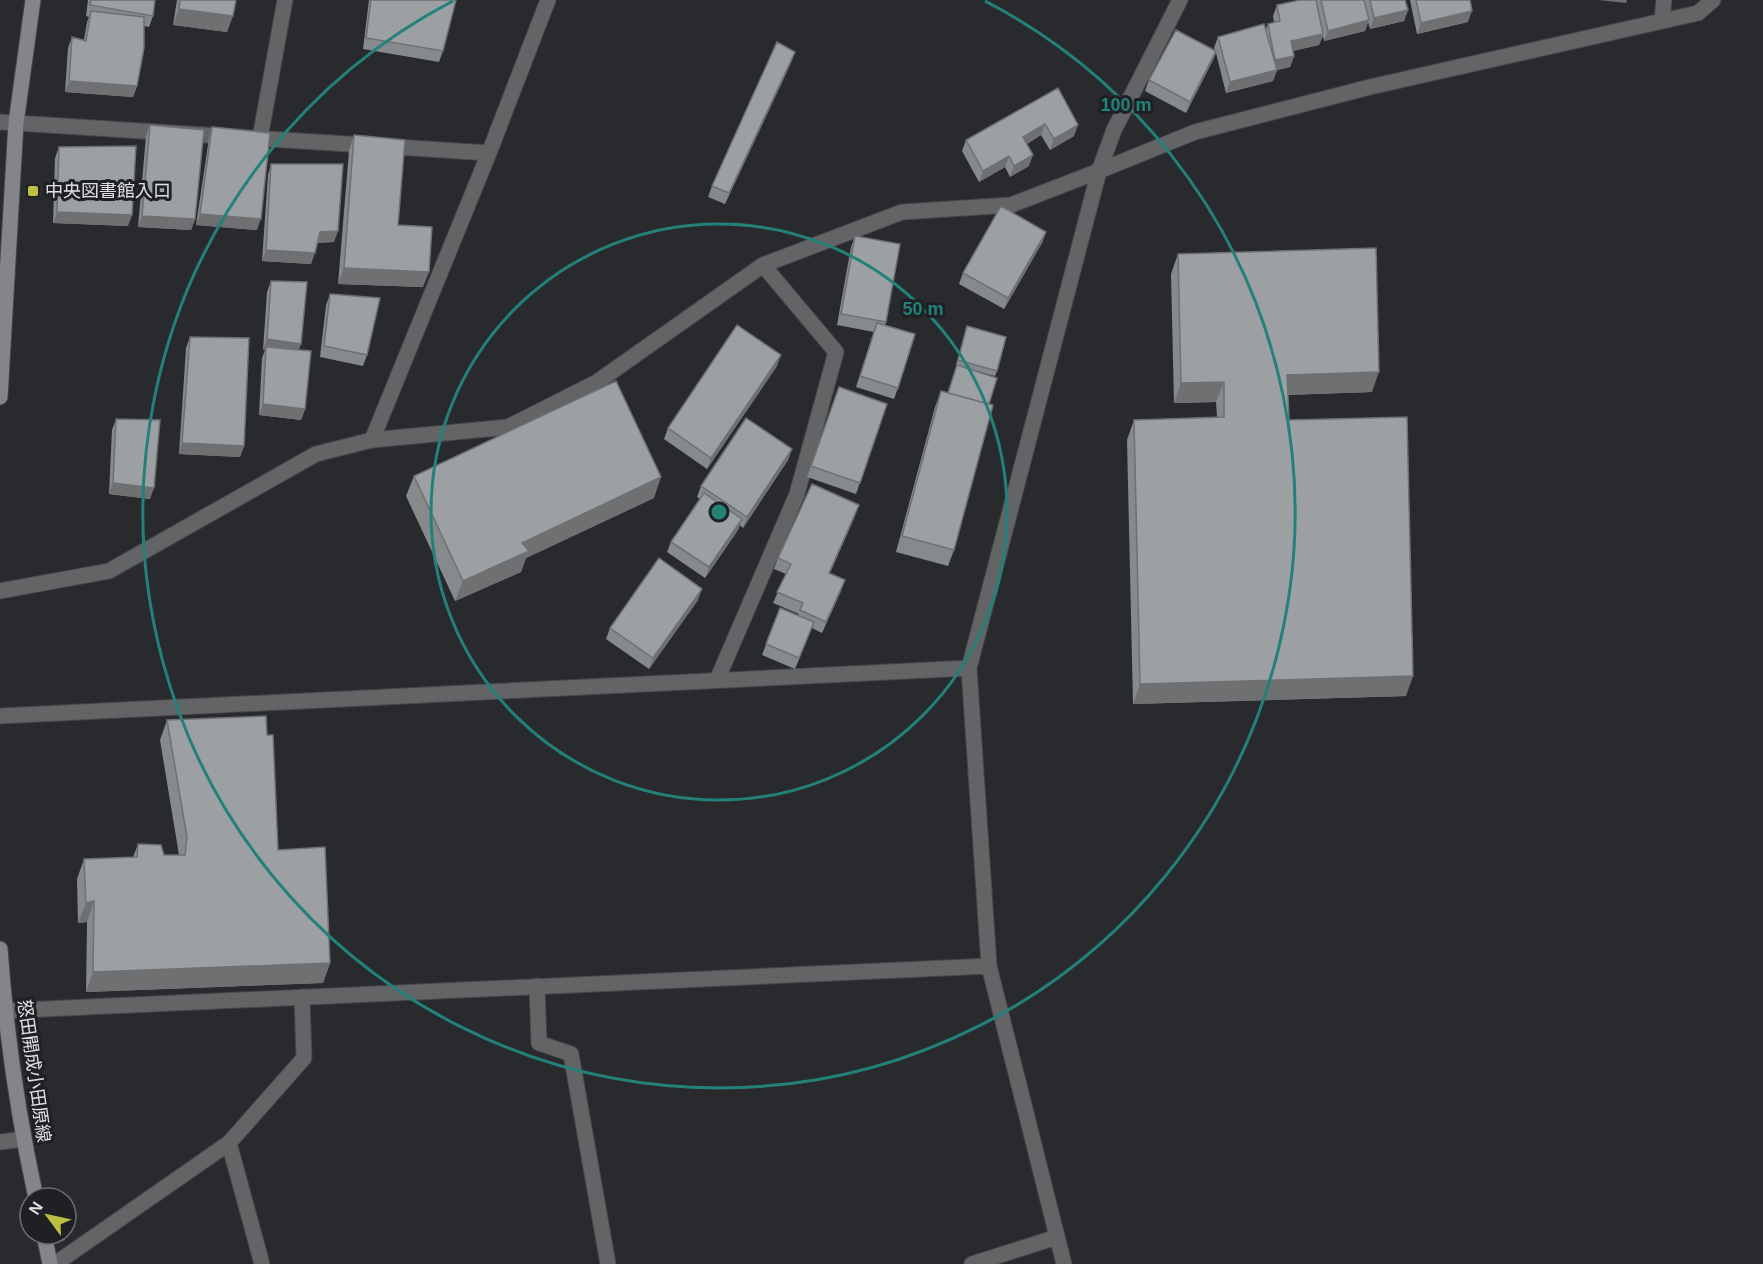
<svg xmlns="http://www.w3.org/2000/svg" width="1763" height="1264" font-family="Arial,'Noto Sans JP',sans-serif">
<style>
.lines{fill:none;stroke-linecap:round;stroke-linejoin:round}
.service-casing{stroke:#45474a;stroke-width:17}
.minor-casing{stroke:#45474a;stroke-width:17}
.secondary-casing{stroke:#45474a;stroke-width:17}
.service{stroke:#636466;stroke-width:15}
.minor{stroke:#636466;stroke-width:15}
.secondary{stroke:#848588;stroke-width:15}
.wall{fill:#878a8c}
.shaded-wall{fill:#6e7072}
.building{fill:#9da0a3;stroke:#6e7072;stroke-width:1.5}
.ring{fill:none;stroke:#24817a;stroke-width:3}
.poi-dot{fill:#bebf42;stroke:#1e2023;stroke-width:2}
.labels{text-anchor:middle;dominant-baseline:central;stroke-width:6;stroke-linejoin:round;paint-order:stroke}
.poi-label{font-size:18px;fill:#dfe0e2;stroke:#1e2023;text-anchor:start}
.street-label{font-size:18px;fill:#dfe0e2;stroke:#1e2023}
.centre{fill:#24817a;stroke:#1e2023;stroke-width:3}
.ring-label{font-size:18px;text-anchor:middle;font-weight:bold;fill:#24817a;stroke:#1e2023;stroke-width:6;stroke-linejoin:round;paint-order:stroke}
</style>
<rect width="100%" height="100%" fill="#282a2d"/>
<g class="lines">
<!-- service casing -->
<g class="service-casing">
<path id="service" d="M1662 20 1664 0
M372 440 508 427 597 382 763 265 902 212 1011 205 1099 171
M717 680 797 494 836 352 763 265
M537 986 539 1043 571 1054 608 1264
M229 1143 262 1264
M55 1264 229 1143 304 1058 302 997"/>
</g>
<!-- minor casing -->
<g class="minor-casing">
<path id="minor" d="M0 122 489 153
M260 138 285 0
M1099 171 1114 130 1180 0
M0 591 109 571 316 454 372 440 489 153 548 0
M0 716 969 668
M0 1011 989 966
M0 1142 23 1139
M972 1264 1057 1237
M1064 1264 989 966 969 668 1099 171 1195 132 1370 87 1698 13 1713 0"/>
</g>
<!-- secondary casing -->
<g class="secondary-casing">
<path id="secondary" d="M0 397 16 123 33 0
M0 949C6 1033 18 1116 36 1198
M44 1234 50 1264"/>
</g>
<!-- service -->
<use href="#service" class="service"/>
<!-- minor -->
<use href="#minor" class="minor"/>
<!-- secondary -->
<use href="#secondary" class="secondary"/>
</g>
<!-- wall -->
<path class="wall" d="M88 0H155L153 16 149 27 144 26 137 86 133 97 65 92 68 48 72 37 84 40 87 22 89 17 86 16Z
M177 0H236L227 32 173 25Z
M369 0H456L443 51 439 62 363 49Z
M1300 0H1405L1408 10 1404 21 1370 29 1368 22 1365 31 1324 41 1323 36 1319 45 1293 51 1294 56 1290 67 1277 70 1273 81 1226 93 1216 53 1212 62 1186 113 1145 91 1149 80 1215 50 1214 48 1218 37 1266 29 1268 24 1274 22 1273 16 1277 5Z
M1410 0H1470L1468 22 1417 34Z
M791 63 725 204 708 197 712 186Z
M1058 88 1074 136 1050 150 1041 135 1027 144 1029 166 1010 177 1005 167 979 182 962 151 966 140Z
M150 125 195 219 191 230 138 227 146 136Z
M212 127 257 230 196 225 209 138Z
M354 135 398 225 423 287 338 284 349 151Z
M59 147 128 226 53 223 55 158Z
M271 164 334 242 317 243 311 264 262 261 268 175Z
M1046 232 1042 243 1004 309 959 284 963 273Z
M855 236 886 322 885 325 898 388 894 399 856 387 874 332 837 325 851 247Z
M1178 254 1372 392 1288 395 1289 420 1406 696 1133 704 1127 440 1134 420 1217 417 1216 402 1174 403 1171 274Z
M271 281 299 350 305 409 301 420 259 415 262 358 265 350H263L267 292Z
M330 294 367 355 363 366 320 357 326 305Z
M967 326 997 371 995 376 977 371 989 404 954 550 948 566 896 552 935 407 941 391 948 393 957 366 956 365Z
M190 337 244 446 240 457 179 454 186 348Z
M777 366 707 469 664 439 668 428Z
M839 387 887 404 856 494 807 477Z
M116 419 150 499 109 494 112 430Z
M792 449 788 460 743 528 740 525 738 530 705 578 667 552 671 542 700 499 697 497 701 486Z
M414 476 654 498 526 558 521 572 455 601 406 496Z
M855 516 830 573 841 591 822 633 812 628 795 669 762 655 780 608 798 615 799 614 773 603 786 574 774 569 778 558Z
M698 600 649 669 606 639 610 628Z
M167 720 267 735 278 850 330 963 323 983 86 992 87 922 78 923 77 879 84 859 133 857 138 844 164 855H179L160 740Z"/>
<!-- shaded-wall -->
<path class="shaded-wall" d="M1598 0H1627L1626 3Z
M179 9 233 16 227 32 173 25Z
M1408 10 1404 21 1370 29 1374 18Z
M1472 11 1468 22 1417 34 1421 23Z
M1369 20 1365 31 1324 41 1328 31Z
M1323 34 1319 45 1287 52 1291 41Z
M1216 51 1212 62 1186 113 1190 102Z
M795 52 791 63 725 204 729 193Z
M1294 56 1290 67 1277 70 1273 81 1226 93 1230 82 1271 71 1275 60Z
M69 81 137 86 133 97 65 92Z
M1045 124 1041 135 1019 148 1023 137Z
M1078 125 1074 136 1050 150 1054 139Z
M1033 155 1029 166 1010 177 1014 166Z
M1009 156 1005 167 979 182 983 171Z
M57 212 132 215 128 226 53 223Z
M200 214 261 219 257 230 196 225Z
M142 216 195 219 191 230 138 227Z
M338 231 334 242 316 243 320 232Z
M1046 232 1042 243 1004 309 1008 298Z
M266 250 315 253 311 264 262 261Z
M344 268 429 272 423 287 338 284Z
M267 339 301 344 297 355 266 347 265 350H263Z
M781 355 777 366 707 469 711 458Z
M1379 372 1372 392 1280 395 1287 375Z
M1224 382 1216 402 1174 403 1181 383Z
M263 404 305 409 301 420 259 415Z
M182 443 244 446 240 457 179 454Z
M792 449 788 460 743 528 747 517Z
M661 477 654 498 526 558 521 572 455 601 463 581 522 543Z
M113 483 154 488 150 499 109 494Z
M859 505 855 516 825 584 829 573Z
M742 519 738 530 705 578 709 567Z
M845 580 841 591 822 633 826 622Z
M702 589 698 600 649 669 653 658Z
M1413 676 1406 696 1133 704 1140 684Z
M94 901 87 922 78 923 86 903Z
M330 963 323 983 86 992 93 972Z"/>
<!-- building -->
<path class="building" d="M91 0H155L153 16 90 5Z
M180 0H236L233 16 179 9Z
M371 0H456L443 51 366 38Z
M1300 0H1316L1323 34 1291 41 1294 56 1275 60 1268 24 1280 21 1277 5Z
M1321 0H1364L1369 20 1328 31Z
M1370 0H1405L1408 10 1374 18Z
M1416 0H1470L1472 11 1421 23Z
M91 11 144 17V48L137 86 69 81 72 37 86 41Z
M1264 24 1277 70 1230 82 1218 37Z
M1176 30 1216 51 1190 102 1149 80Z
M777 42 795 52 729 193 712 186Z
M1058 88 1078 125 1054 139 1045 124 1023 137 1033 155 1014 166 1009 156 983 171 966 140Z
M150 125 204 130 195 219 142 216Z
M212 127 270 133 261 219 200 214Z
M354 135 405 140 398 225 432 227 429 272 344 268Z
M136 146 132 215 57 212 59 147Z
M271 164H343L338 231 320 232 315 253 266 250Z
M1001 206 1046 232 1008 298 963 273Z
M855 236 900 244 886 322 841 314Z
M1376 248 1379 372 1287 375 1289 420 1407 417 1413 676 1140 684 1134 420 1224 417V382L1181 383 1178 254Z
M271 281 307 282 301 344 267 339Z
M330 294 380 298 367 355 324 346Z
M877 323 915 334 898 388 860 376Z
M737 325 781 355 711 458 668 428Z
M967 326 1006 337 997 371 958 360Z
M190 337 249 338 244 446 182 443Z
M266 347 311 351 305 409 263 404Z
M957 365 997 378 989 404 948 393Z
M616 381 661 477 522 543 529 551 463 581 414 476Z
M839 387 887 404 860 483 811 466Z
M941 391 993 405 954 550 902 536Z
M746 418 792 449 747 517 701 486Z
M116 419 160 420 154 488 113 483Z
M812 484 859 505 829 573 845 580 826 622 800 610 803 603 777 592 791 564 778 558Z
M704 493 742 519 709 567 671 542Z
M659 558 702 589 653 658 610 628Z
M780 608 814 622 799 658 766 644Z
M266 716 267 735H273L278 850 325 847 330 963 93 972 94 901 86 903 84 859 137 857 138 844 161 845 164 855H185L187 837 167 720Z"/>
<!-- distance rings -->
<g class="ring">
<circle cx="719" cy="512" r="288"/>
<path d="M985 1A576 576 0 1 1 453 1"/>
</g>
<!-- markers -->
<rect class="poi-dot" x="27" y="185" width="12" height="12" rx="3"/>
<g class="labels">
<!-- poi labels -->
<g class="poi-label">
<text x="45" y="191">中央図書館入口</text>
</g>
<!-- street labels -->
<g class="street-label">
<text transform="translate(34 1071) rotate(82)">怒田開成小田原線</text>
</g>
</g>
<circle cx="719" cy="512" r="9" class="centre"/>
<g class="ring-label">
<text x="1126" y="111">100 m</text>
<text x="923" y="315">50 m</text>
</g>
<!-- north arrow -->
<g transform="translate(48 1216) rotate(303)"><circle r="28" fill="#1e2023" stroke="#6b6d6f" stroke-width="1.5"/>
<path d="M0-4.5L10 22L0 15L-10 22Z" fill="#bebf42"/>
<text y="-9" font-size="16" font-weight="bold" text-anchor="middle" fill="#dfe0e2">N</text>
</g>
</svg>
